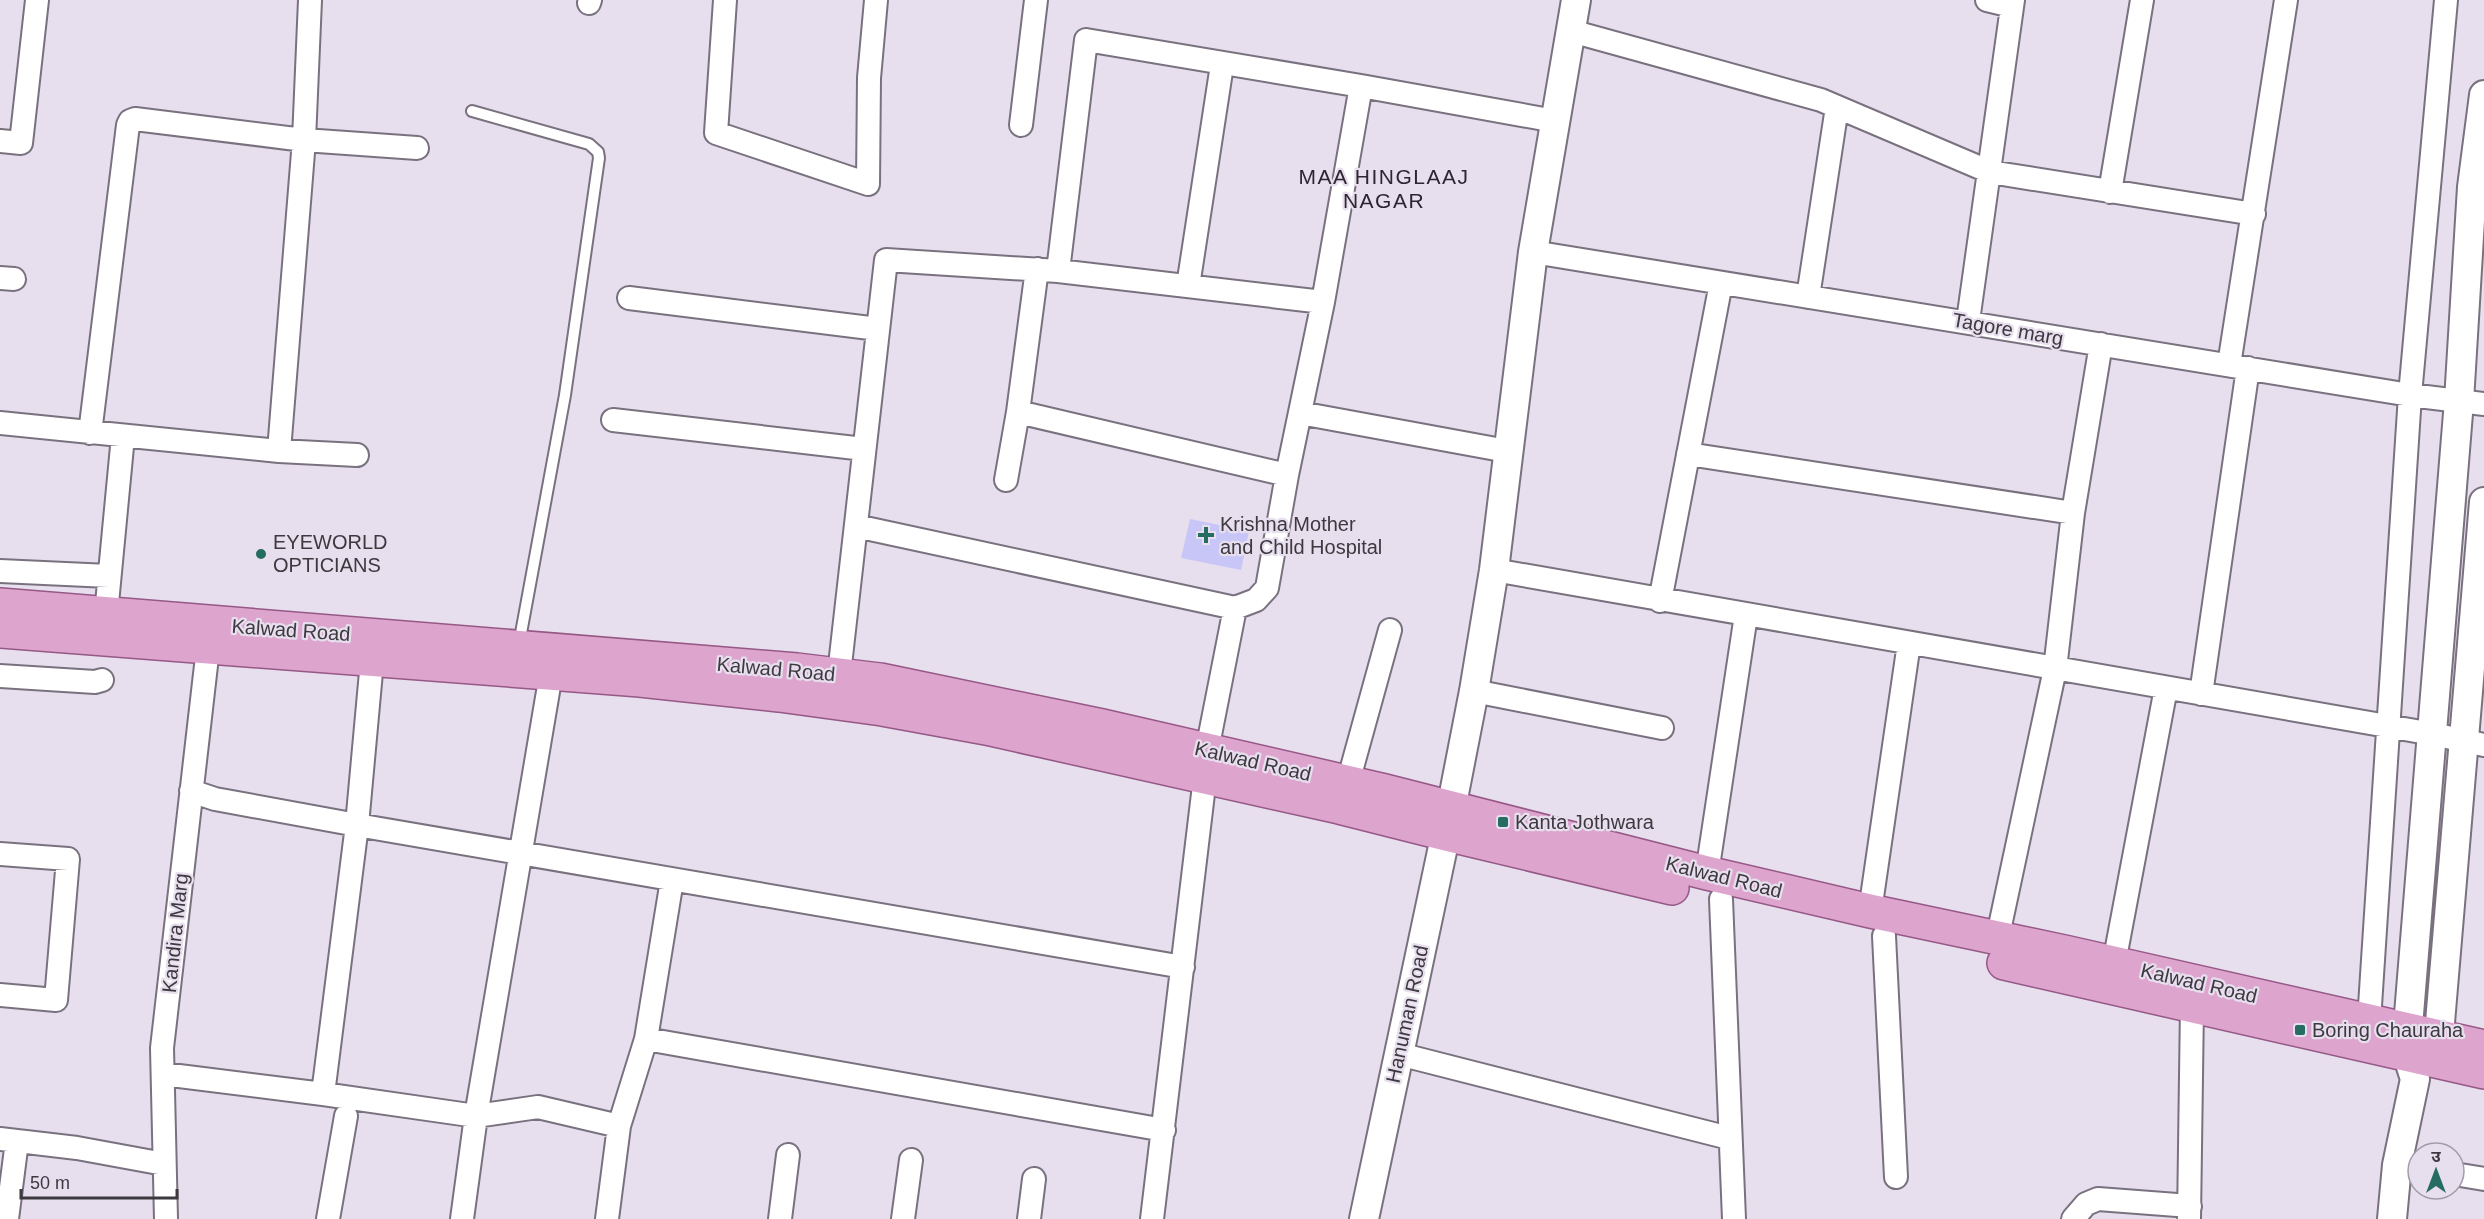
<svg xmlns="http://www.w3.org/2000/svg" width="2484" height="1219" font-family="Helvetica,'Noto Sans Devanagari',sans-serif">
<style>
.building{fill:#c8c6f7}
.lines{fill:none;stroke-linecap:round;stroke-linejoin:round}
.service-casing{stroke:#7a717f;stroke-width:14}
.minor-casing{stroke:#7a717f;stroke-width:26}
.tertiary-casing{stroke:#7a717f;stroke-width:32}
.primary-casing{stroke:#965886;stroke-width:36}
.service{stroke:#fff;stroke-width:10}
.minor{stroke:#fff;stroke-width:22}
.tertiary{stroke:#fff;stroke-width:28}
.primary{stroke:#dda5cd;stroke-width:33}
.poi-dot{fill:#256c63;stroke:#e7deee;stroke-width:2}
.labels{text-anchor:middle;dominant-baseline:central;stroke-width:4.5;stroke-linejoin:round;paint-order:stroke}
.street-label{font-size:20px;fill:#3c393f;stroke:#e7deee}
.poi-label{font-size:20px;fill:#3c393f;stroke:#e7deee;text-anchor:start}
.neighbourhood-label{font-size:21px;letter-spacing:1.5px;fill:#2d2632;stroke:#e7deee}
</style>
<rect width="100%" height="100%" fill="#e7deee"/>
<!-- building -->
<path class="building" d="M1190 519 1249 531 1241 570 1181 558Z"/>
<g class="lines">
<!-- service casing -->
<g class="service-casing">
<path id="service" d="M472 111 589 144 598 152 599 158 565 395 519 644"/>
</g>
<!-- minor casing -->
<g class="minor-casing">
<path id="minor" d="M725 0 716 133 868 184 869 78 876 0
M1987 0 2012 6
M589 3 590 0
M1571 31 1821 100 1990 172 2254 214
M1021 125 1036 0
M0 141 21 143 37 0
M2110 192 2142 0
M1533 252 2410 395 2484 404
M1058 271 1086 40 1361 86
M0 278 14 279
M1188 286 1222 65
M1808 297 1837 107
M629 298 878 329
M1968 321 2013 0
M2229 365 2286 0
M1018 412 1287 475
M1300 413 1507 451
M613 420 864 449
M0 423 279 451 357 455
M90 433 128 125 130 121 135 119 304 140 417 148
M279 451 304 140 310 0
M1688 454 2073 513
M1006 480 1018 412 1037 269
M856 526 1235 608 1256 600 1267 588 1287 475 1323 302 1361 86 1555 121
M1494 570 2433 734 2484 745
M0 571 109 576
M1660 601 1721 283
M106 614 123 436
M839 674 886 260 1058 271 1323 302
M0 676 95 682 102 680
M1474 691 1662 728
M2201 694 2248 368
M1207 750 1235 608
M1348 782 1390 630
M191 791 215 799 357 825 1183 967
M0 854 68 859 56 1000 0 995
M1707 873 1746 615
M1721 899 1734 1219
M1870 911 1909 643
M1884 936 1896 1177
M1997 940 2055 669 2073 513 2101 344
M2114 963 2166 688
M2369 1021 2410 395 2446 0
M646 1039 1164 1130
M1399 1054 1729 1138
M163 1074 323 1094 476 1116 538 1107 619 1126
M323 1094 357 825 372 661
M0 1139 77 1148 164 1164
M2397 1165 2418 1169
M2454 1174 2484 1179
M7 1219 17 1141
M166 1219 162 1048 208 648
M328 1219 346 1116
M462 1219 476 1116 551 674
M607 1219 619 1126 646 1039 672 880
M780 1219 788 1155
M903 1219 911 1160
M1029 1219 1034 1179
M1152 1219 1205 777
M2073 1219 2086 1204 2098 1199 2190 1206
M2189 1219 2192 1005"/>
</g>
<!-- tertiary casing -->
<g class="tertiary-casing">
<path id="tertiary" d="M2437 1058 2484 502
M1364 1219 1451 809 1474 691 1494 570 1533 252 1576 0
M2392 1219 2397 1165 2415 1079 2407 1054V1039L2459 401 2472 187 2484 95"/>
</g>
<!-- primary casing -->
<g class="primary-casing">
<path id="primary" d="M0 605 797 670 880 680 1102 726 1381 790 1707 873 1870 911 2069 953 2484 1047
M0 631 640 680 779 695 882 709 986 728 1339 807 1446 834 1672 888
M2004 963 2484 1072"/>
</g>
<!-- service -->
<use href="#service" class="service"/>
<!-- minor -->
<use href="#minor" class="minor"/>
<!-- tertiary -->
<use href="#tertiary" class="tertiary"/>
<!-- primary -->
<use href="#primary" class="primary"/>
</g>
<!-- markers -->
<g class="poi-dot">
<path d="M1203 526h6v6h6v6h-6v6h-6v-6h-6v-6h6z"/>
<circle cx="261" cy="554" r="6"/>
<rect x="1497" y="816" width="12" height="12" rx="3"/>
<rect x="2294" y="1024" width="12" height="12" rx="3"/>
</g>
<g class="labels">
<!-- street labels -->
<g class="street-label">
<text transform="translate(2008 329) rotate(10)">Tagore marg</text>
<text transform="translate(291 630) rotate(4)">Kalwad Road</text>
<text transform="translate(776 669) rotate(5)">Kalwad Road</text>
<text transform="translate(1253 761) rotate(13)">Kalwad Road</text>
<text transform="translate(1724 877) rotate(14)">Kalwad Road</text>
<text transform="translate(175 933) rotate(-84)">Kandira Marg</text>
<text transform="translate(2199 983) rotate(13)">Kalwad Road</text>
<text transform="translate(1407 1014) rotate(-78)">Hanuman Road</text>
</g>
<!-- poi labels -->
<g class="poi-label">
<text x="1220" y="524">Krishna Mother<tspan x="1220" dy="23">and Child Hospital</tspan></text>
<text x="273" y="542">EYEWORLD<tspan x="273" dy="23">OPTICIANS</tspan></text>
<text x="1515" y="822">Kanta Jothwara</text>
<text x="2312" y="1030">Boring Chauraha</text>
</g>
<!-- neighbourhood labels -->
<g class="neighbourhood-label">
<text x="1384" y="176">MAA HINGLAAJ<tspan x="1384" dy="24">NAGAR</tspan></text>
</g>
</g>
<!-- north arrow -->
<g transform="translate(2436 1171)"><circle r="28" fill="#e7deee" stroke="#a39ca8" stroke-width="1.5"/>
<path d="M0-4.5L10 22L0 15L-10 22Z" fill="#256c63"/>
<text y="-9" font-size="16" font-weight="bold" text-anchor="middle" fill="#3c393f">उ</text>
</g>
<!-- scale -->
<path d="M21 1189v9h156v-9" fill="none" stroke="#3c393f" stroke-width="3"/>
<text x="30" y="1189" font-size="18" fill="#3c393f" stroke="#e7deee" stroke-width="4.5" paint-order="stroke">50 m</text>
</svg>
